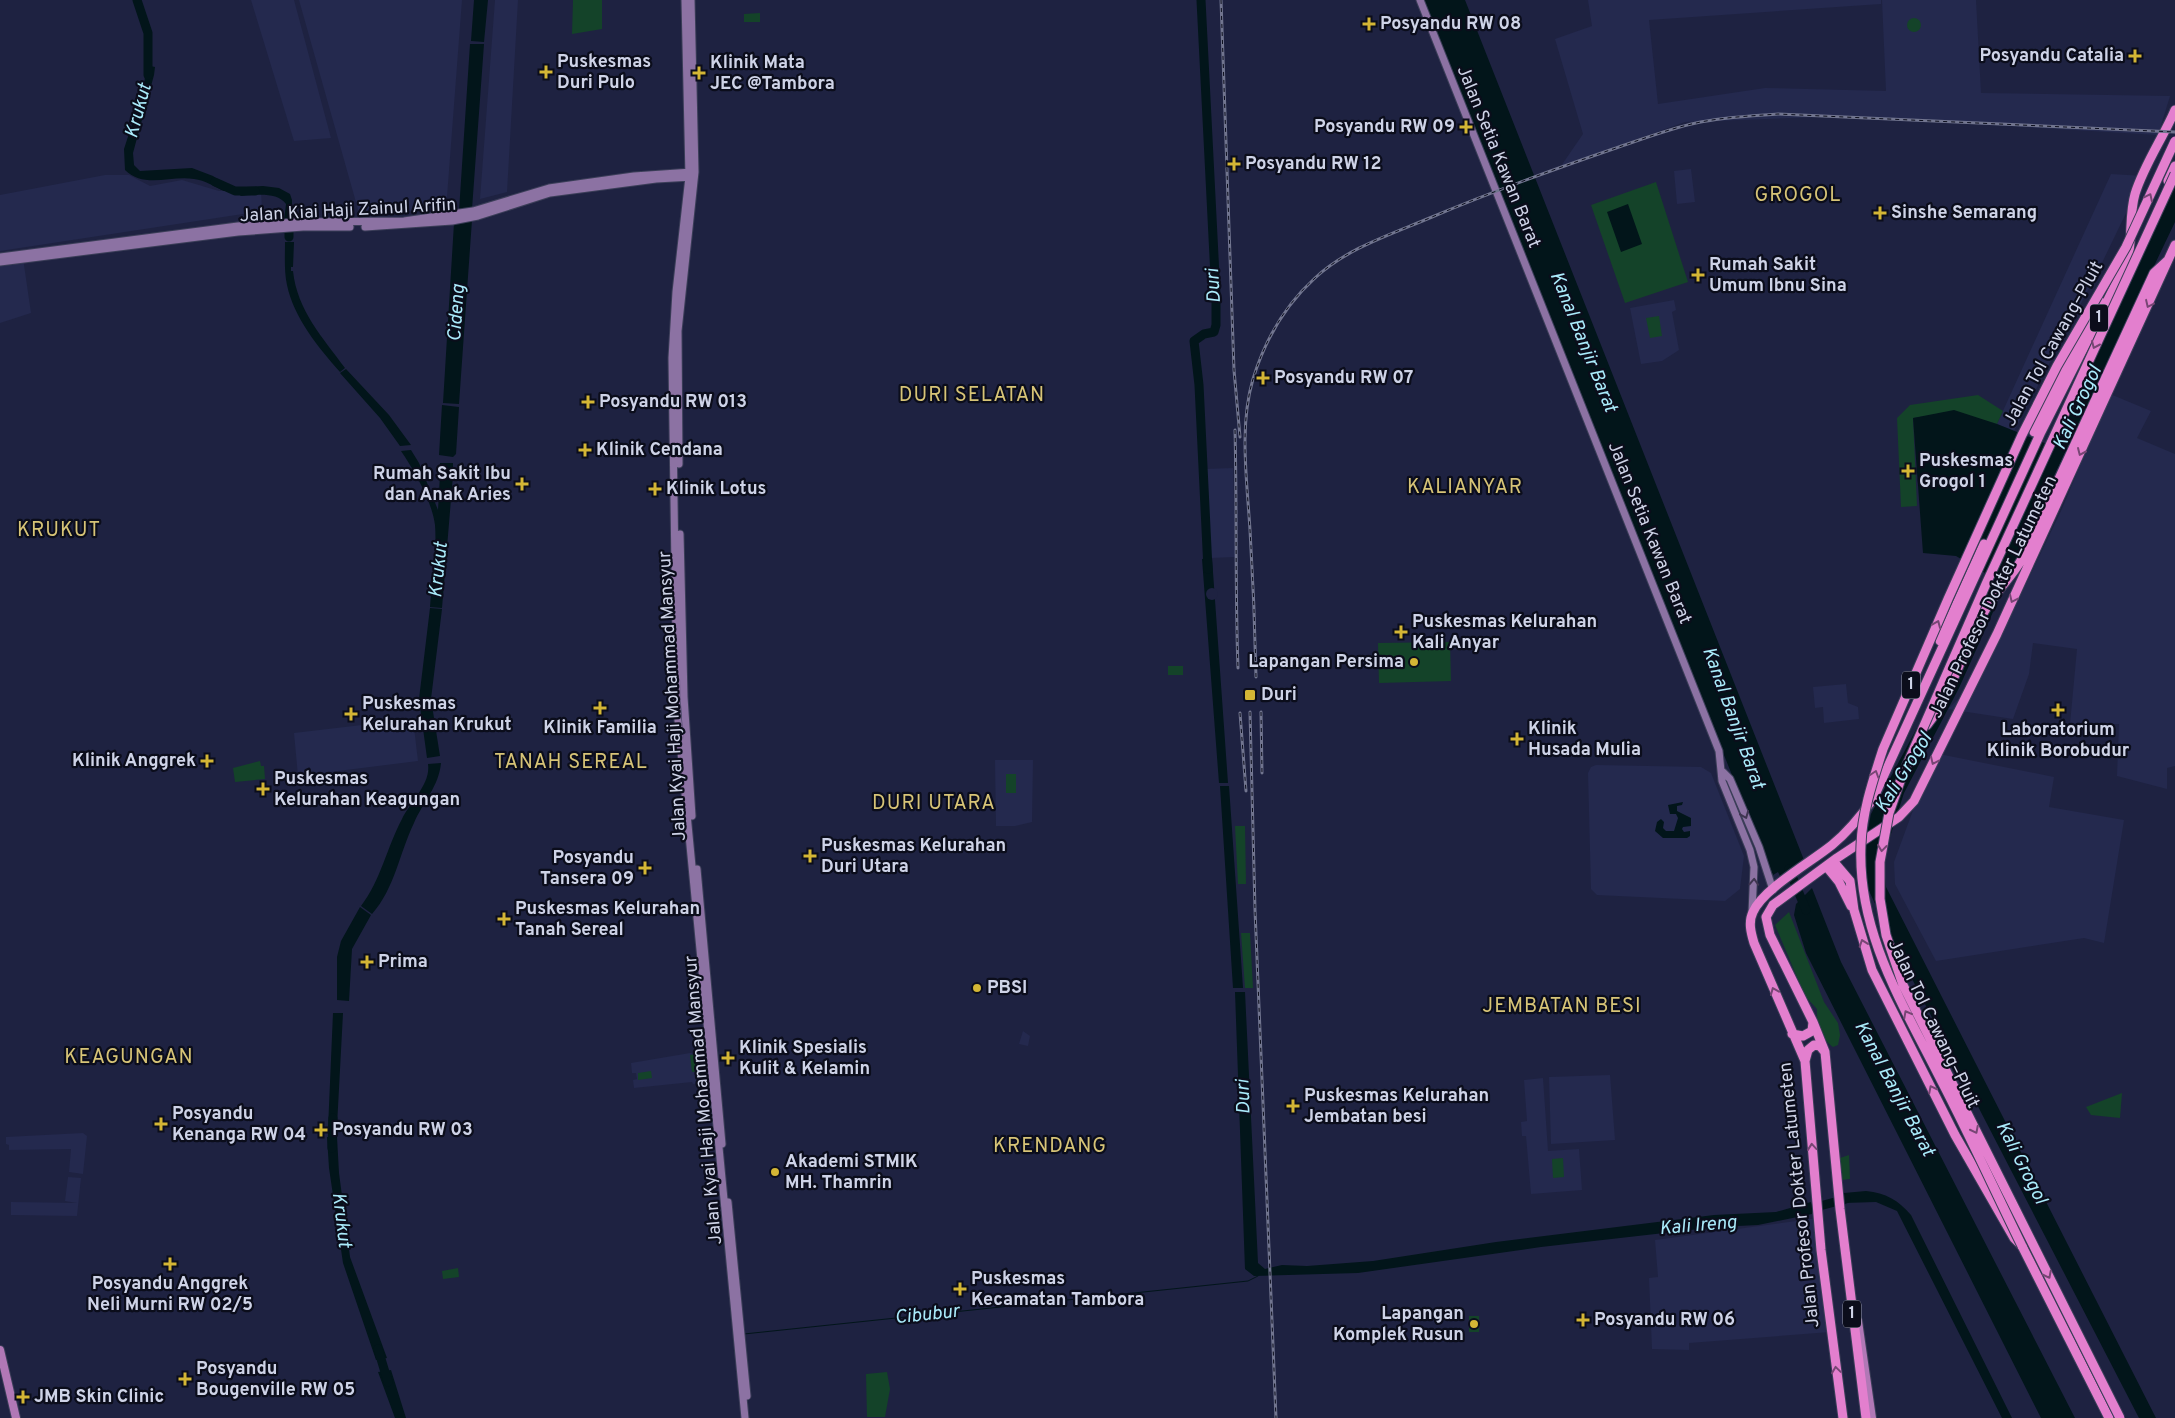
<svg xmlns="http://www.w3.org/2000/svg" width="2175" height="1418" font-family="Overpass,sans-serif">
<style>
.built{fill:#24294e}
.green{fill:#144329}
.water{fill:#02151a}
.pier{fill:#1e2241}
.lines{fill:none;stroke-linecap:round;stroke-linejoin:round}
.stream{stroke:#02151a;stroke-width:1}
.river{stroke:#02151a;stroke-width:9}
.secondary-casing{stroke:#3b3e58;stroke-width:9}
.primary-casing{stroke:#3b3e58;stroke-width:10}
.highway-casing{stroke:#3b3e58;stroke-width:11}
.secondary{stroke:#8c72a3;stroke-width:7}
.primary{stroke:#b178b6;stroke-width:8}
.highway{stroke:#e37fce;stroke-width:9}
.rail-casing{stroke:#71758f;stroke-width:3}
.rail{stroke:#0b0d1b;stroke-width:1;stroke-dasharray:4;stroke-linecap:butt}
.highway-bridge-casing{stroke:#3b3e58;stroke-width:11;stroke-linecap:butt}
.highway-bridge{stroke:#e37fce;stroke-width:9}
.oneway{stroke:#774674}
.oneway2{stroke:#3f3551}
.poi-dot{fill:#d4b635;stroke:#0b0d1b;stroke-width:2}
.labels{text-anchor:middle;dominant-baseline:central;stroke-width:4.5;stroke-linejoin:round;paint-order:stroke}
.shield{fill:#0b0d1b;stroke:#9498aa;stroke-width:1}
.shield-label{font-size:16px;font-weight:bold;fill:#ced3e7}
.poi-label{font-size:18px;font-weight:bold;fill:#ced3e7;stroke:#0b0d1b;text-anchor:start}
.street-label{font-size:18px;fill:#ced3e7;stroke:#0b0d1b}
.water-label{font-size:19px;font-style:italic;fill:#aaebfb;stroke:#0b0d1b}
.quarter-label{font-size:20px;letter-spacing:1px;fill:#d7c477;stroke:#0b0d1b}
</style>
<rect width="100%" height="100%" fill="#1e2241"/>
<!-- built -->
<path class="built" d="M251 0H294L331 138 294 141Z
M299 0H462L446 210 359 213Z
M495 0H518L507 192 480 199Z
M1588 0H1881V4L1649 20 1658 104 1765 88 1886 91 1882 0H1976L1981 93 2170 96 2158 135 1844 116 1685 122 1561 166 1583 134 1555 39 1592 26Z
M1691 169 1695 202 1677 204 1674 171Z
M2111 174 2144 176 2098 271 2014 431 1997 424Z
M105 175H129L150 186 182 180 219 191 261 190 262 211 0 251V195Z
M23 258 31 313 0 323V261Z
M1674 300 1676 310 1672 312 1679 350 1662 361 1641 364 1630 308Z
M2110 394 2151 411 2137 438 2175 454V766L2167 768V789L2117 776 2119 724H2070L2077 649 2033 643 2029 674 2013 719 1948 709 1981 677 2061 511Z
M1233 468 1235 557 1210 558 1205 469Z
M1846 684 1848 703 1858 707 1859 719 1824 723 1823 707 1815 708 1813 687Z
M413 719 418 761 298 776 294 733Z
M1934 753 2054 777 2049 807 2124 820 2104 943 2084 938 1936 961 1895 884 1894 862Z
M995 760H1033L1032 822 1015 826H996Z
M1596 765 1701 767 1711 773 1744 856 1740 889 1725 901 1597 895 1591 889 1588 773 1591 767Z
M1023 1031 1030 1036 1028 1046 1019 1044Z
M696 1052 702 1053 705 1083 693 1084 692 1082 634 1088 633 1080 637 1079 636 1073H632L631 1063Z
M1610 1075 1615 1140 1551 1144 1549 1077Z
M1543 1078 1548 1151 1579 1149 1582 1190 1531 1194 1526 1136H1522L1521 1122 1527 1121 1524 1080Z
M83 1133 87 1136 83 1174 69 1172 71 1149 9 1150V1145L6 1144V1137Z
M68 1177 81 1178 77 1216 11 1215V1202L77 1203 65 1201Z
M1818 1218 1830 1332 1689 1343V1350L1652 1349 1649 1278 1658 1277 1655 1240Z"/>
<!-- green -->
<path class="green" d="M573 0H602V29L572 34Z
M760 13V22H744V14Z
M1907 25a7 7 0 1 1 14 0a7 7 0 1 1-14 0Z
M1656 182 1688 282 1625 303 1591 205Z
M1659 316 1662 336 1650 338 1646 318Z
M1978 395 2003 411 1997 424 1954 412 1913 418 1917 506 1901 507 1897 418 1910 405Z
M1450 642 1451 681 1379 683 1378 643Z
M1168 666H1183V675H1168Z
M260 761 261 766H264L265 779 235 782 233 768Z
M1006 774H1016V793H1006Z
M1235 826H1245L1246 884H1238Z
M1789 912 1824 1002 1838 1023 1840 1035 1838 1045 1833 1047C1821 1039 1816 1022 1817 1009L1805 996 1775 925Z
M1241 933H1250L1253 988H1245Z
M698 1054 700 1071 692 1072 690 1055Z
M651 1071 652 1078 638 1080V1073Z
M2122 1093 2120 1118 2091 1115 2086 1107Z
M1849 1155 1850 1179 1842 1180 1840 1158Z
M1563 1158 1564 1177 1553 1178 1552 1159Z
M458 1268 459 1277 443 1279 442 1271Z
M1469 1316H1479V1332H1469Z
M887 1372 890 1389 885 1417H867L866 1374Z"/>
<!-- water -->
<path class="water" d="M474 0H488L484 42 471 41Z
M1422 0H1465L1804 860 1780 876 1778 872 1773 875 1738 790Z
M470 44H484L472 209 459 211Z
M146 65 155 67 154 75 133 153 134 165 140 171 192 168 213 176 226 185 224 191C215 187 205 180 194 179 171 175 144 189 125 170L124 149 144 87Z
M2175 182V222L2052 480 1959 688 1904 793 1883 859 1886 887 2156 1418H2139L1894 944 1870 893 1861 865 1871 814 1942 681 1985 573 1956 556 1923 553 1913 418 1954 410 1997 424 2052 446Z
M263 186 279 188 290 194 292 200V220L284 221 286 204C277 191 254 195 240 196L246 187Z
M1628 204 1642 244 1621 252 1607 212Z
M472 220 459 404 443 403 454 223Z
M285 242H294L293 267H291V271H293C297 310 323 338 345 368L340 372C318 347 294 318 287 285 284 271 285 256 285 242Z
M346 369 389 415 411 445 400 446 380 418 340 373Z
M442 405 459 407 456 454 453 457 439 455Z
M411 450 419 463 438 510 440 475H453L442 608 430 607C432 580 437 552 435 525 432 501 414 470 401 451Z
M440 463H453V474H440Z
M1212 558 1228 783H1219L1202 559Z
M430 608 442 609 431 699 440 756 427 758 419 699Z
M441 763C439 786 423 802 414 823 399 854 395 888 372 914L361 906C381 880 387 847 402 819 410 802 431 784 428 764Z
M1220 786H1229L1243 988H1233Z
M1683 802 1682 805 1677 806V811L1691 818V826L1683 827 1682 829 1684 832 1690 831V836L1687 838H1663L1655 831 1657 822 1661 819 1664 822 1663 828 1666 831H1674L1678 818 1676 814H1670L1668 805Z
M1812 888 1841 962 2075 1418H2041L1806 953 1794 915 1796 904Z
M360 907 371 915 352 949 349 1001 337 1000V957L341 941Z
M1235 992H1245L1258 1263 1265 1269 1282 1265 1307 1266 1373 1261 1496 1242 1714 1215 1776 1212 1811 1202 1812 1214 1758 1225 1717 1227 1541 1247 1358 1273 1254 1276 1245 1269Z
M333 1013H343L337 1126 328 1129Z
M327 1137H337L339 1173 350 1257 387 1358 376 1360 343 1263 329 1168Z
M1866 1191C1886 1193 1898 1200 1911 1215L2012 1418H2002L1897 1211 1876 1202 1844 1203V1193Z
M391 1370 406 1418H395L378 1372Z"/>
<!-- pier -->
<path class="pier" d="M1206 594a6 6 0 1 1 12 0a6 6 0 1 1-12 0Z"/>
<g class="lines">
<!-- stream -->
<path class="stream" d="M744 1334 1248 1281 1258 1276"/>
<!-- river -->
<path class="river" d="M137 0 148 33V75
M1201 0 1216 296V325L1214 332 1204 334 1194 341 1199 385 1208 569
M215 182 235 191H255
M289 222V237
M1789 869 1806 910
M332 1148 333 1118
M1801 1211 1846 1199
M378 1349 388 1382"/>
<!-- secondary casing -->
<g class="secondary-casing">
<path id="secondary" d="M685 0 689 177 676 292 672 358 677 710 745 1418
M1420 0 1719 751 1722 781 1750 850 1754 867 1752 913
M365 227 452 221 478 216 550 193 656 179 692 177
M0 257 238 226 296 222 404 221 473 211 549 188 634 176 692 172
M0 262 238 232 303 227H350
M679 464 678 331 695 172 691 0
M680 534 684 697 692 816
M1723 772 1730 779 1759 847 1773 890
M697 869 722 1144
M728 1202 747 1396"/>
</g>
<!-- primary casing -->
<g class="primary-casing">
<path id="primary" d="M1858 1321 1872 1418
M0 1350 16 1418"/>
</g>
<!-- highway casing -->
<g class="highway-casing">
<path id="highway" d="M2168 181 2175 166
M2034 432 2099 300
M1940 641 1984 544
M1927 725C1953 692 1963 648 1984 612 1994 593 2011 578 2022 559L2154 273 2167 261
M1833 861 1850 881 1854 910 1872 970 1955 1135 2014 1238 2022 1246 2109 1418
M1826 866 1839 882 1851 906
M1792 1034 1803 1036 1812 1031 1813 1022
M1805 1061 1808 1050 1814 1045 1820 1046 1824 1051
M1843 1418 1821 1250 1805 1061 1754 943C1751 933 1748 922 1753 912 1763 889 1811 862 1832 845 1849 831 1861 816 1873 799L2041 432 2125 266C2134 243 2128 218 2135 194 2144 165 2163 138 2175 110
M1866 1418 1840 1209 1825 1052 1813 1022 1770 935 1766 917 1773 905 1837 858 1899 817 1914 801 1997 634 2175 245"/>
</g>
<!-- secondary -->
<use href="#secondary" class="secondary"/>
<!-- primary -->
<use href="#primary" class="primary"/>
<!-- highway -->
<use href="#highway" class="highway"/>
<!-- rail casing -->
<g class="rail-casing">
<path id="rail" d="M1221 0 1234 370 1240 437
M1235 430C1237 509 1235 589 1238 668
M1256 677C1255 628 1253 579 1250 530 1247 481 1239 426 1253 379 1265 340 1284 306 1315 278 1347 248 1392 234 1432 217 1491 192 1552 170 1613 149 1640 140 1668 129 1696 123 1723 117 1751 116 1778 114L2175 132
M1250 712 1255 910 1276 1418
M1261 712 1262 773
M1240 713 1246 791"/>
</g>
<!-- rail -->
<use href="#rail" class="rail"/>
<!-- highway-bridge casing -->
<g class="highway-bridge-casing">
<path id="highway-bridge" d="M2022 1246C1995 1191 1970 1136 1942 1082 1904 1006 1857 933 1861 845 1862 812 1873 780 1883 749L1948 599 2022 435 2057 366 2126 247 2175 141
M2120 1418 1903 985 1886 935 1880 899V862L1889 813 1902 776 1986 584 2175 174"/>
</g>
<!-- highway-bridge -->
<use href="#highway-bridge" class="highway-bridge"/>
</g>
<!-- one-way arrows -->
<defs><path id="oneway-chevron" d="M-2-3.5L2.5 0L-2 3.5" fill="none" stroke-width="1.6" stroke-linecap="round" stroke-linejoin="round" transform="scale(1.25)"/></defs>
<g class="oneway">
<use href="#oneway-chevron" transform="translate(2149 197) rotate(-64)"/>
<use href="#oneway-chevron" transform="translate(2149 304) rotate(115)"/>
<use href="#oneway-chevron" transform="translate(2095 345) rotate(114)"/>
<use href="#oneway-chevron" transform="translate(2081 452) rotate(114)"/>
<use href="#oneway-chevron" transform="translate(2013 599) rotate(115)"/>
<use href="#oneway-chevron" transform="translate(1937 624) rotate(-67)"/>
<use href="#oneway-chevron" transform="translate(1934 761) rotate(115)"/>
<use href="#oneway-chevron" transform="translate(1875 774) rotate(-72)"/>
<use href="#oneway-chevron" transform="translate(1882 848) rotate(97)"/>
<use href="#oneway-chevron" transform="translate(1863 943) rotate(-109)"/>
<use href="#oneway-chevron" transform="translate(1774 991) rotate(-112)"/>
<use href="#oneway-chevron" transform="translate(1907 1014) rotate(-118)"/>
<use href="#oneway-chevron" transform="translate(1932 1089) rotate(-117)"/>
<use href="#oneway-chevron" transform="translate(1975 1130) rotate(63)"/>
<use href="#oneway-chevron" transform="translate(1812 1147) rotate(-95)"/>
<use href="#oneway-chevron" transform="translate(2048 1275) rotate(63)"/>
<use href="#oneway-chevron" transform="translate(1836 1370) rotate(-98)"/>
</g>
<g class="oneway2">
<use href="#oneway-chevron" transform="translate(1745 815) rotate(68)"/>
<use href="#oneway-chevron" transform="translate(1754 882) rotate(-87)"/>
</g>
<!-- markers -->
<g class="poi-dot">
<path d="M1366.5 16.5h5v5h5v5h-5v5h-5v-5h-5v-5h5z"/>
<path d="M2132.5 48.5h5v5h5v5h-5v5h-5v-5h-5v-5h5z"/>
<path d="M543.5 64.5h5v5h5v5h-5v5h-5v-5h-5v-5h5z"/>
<path d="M696.5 65.5h5v5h5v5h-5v5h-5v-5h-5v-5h5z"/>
<path d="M1463.5 119.5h5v5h5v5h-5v5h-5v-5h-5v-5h5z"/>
<path d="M1231.5 156.5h5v5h5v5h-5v5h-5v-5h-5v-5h5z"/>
<path d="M1877.5 205.5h5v5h5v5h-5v5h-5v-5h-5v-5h5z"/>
<path d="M1695.5 267.5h5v5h5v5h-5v5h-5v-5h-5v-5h5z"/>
<path d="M1260.5 370.5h5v5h5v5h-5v5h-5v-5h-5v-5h5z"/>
<path d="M585.5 394.5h5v5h5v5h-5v5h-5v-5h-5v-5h5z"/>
<path d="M582.5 442.5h5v5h5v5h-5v5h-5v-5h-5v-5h5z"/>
<path d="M1905.5 463.5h5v5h5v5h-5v5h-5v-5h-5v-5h5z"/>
<path d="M519.5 476.5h5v5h5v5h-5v5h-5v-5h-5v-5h5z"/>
<path d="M652.5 481.5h5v5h5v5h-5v5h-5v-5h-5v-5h5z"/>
<path d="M1398.5 624.5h5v5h5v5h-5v5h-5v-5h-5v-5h5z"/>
<circle cx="1414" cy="662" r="5"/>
<rect x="1244" y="689" width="12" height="12" rx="2.5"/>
<path d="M597.5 700.5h5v5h5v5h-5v5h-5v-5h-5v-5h5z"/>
<path d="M2055.5 702.5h5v5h5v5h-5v5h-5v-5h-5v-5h5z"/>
<path d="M348.5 706.5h5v5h5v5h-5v5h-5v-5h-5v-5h5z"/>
<path d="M1514.5 731.5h5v5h5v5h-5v5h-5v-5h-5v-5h5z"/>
<path d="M204.5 753.5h5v5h5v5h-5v5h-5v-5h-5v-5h5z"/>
<path d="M260.5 781.5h5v5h5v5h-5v5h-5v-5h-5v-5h5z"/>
<path d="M807.5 848.5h5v5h5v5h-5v5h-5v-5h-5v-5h5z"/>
<path d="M642.5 860.5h5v5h5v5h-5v5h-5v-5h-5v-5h5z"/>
<path d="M501.5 911.5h5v5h5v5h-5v5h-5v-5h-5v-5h5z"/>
<path d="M364.5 954.5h5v5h5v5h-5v5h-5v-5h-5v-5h5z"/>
<circle cx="977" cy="988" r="5"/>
<path d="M725.5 1050.5h5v5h5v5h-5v5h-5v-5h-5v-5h5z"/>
<path d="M1290.5 1098.5h5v5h5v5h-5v5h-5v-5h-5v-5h5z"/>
<path d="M158.5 1116.5h5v5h5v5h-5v5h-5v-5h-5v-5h5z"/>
<path d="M318.5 1122.5h5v5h5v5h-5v5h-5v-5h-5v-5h5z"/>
<circle cx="775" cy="1172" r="5"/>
<path d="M167.5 1256.5h5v5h5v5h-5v5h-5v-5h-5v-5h5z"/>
<path d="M957.5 1281.5h5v5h5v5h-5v5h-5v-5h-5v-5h5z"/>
<path d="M1580.5 1312.5h5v5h5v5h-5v5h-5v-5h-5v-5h5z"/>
<circle cx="1474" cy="1324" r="5"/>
<path d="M182.5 1371.5h5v5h5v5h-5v5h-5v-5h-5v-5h5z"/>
<path d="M20.5 1389.5h5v5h5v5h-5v5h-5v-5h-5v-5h5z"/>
</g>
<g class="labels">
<!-- shield labels -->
<g class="shield">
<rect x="2090" y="304.5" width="18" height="27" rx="4"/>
<rect x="1902" y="671.5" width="18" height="27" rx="4"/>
<rect x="1843" y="1300.5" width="18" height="27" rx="4"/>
</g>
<g class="shield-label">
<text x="2099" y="318">1</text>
<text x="1911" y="685">1</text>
<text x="1852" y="1314">1</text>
</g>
<!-- poi labels -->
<g class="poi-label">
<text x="1380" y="24">Posyandu RW 08</text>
<text x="2124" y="56" text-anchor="end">Posyandu Catalia</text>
<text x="557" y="62">Puskesmas<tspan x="557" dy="21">Duri Pulo</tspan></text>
<text x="710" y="63">Klinik Mata<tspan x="710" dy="21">JEC @Tambora</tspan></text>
<text x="1455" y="127" text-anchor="end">Posyandu RW 09</text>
<text x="1245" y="164">Posyandu RW 12</text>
<text x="1891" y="213">Sinshe Semarang</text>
<text x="1709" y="265">Rumah Sakit<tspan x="1709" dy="21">Umum Ibnu Sina</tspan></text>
<text x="1274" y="378">Posyandu RW 07</text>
<text x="599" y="402">Posyandu RW 013</text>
<text x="596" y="450">Klinik Cendana</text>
<text x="1919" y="461">Puskesmas<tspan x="1919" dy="21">Grogol 1</tspan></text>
<text x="511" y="474" text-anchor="end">Rumah Sakit Ibu<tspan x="511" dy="21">dan Anak Aries</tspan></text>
<text x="666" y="489">Klinik Lotus</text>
<text x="1412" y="622">Puskesmas Kelurahan<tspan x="1412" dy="21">Kali Anyar</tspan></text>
<text x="1404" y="662" text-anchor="end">Lapangan Persima</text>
<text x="1261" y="695">Duri</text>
<text x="362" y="704">Puskesmas<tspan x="362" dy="21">Kelurahan Krukut</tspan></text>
<text x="600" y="728" text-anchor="middle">Klinik Familia</text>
<text x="1528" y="729">Klinik<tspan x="1528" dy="21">Husada Mulia</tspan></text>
<text x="2058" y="730" text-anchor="middle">Laboratorium<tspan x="2058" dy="21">Klinik Borobudur</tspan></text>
<text x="196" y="761" text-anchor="end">Klinik Anggrek</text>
<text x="274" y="779">Puskesmas<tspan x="274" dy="21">Kelurahan Keagungan</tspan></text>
<text x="821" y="846">Puskesmas Kelurahan<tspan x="821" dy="21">Duri Utara</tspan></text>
<text x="634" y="858" text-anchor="end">Posyandu<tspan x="634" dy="21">Tansera 09</tspan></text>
<text x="515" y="909">Puskesmas Kelurahan<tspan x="515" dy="21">Tanah Sereal</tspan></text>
<text x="378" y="962">Prima</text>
<text x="987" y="988">PBSI</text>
<text x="739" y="1048">Klinik Spesialis<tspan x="739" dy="21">Kulit &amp; Kelamin</tspan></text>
<text x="1304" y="1096">Puskesmas Kelurahan<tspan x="1304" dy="21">Jembatan besi</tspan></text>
<text x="172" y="1114">Posyandu<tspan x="172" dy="21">Kenanga RW 04</tspan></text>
<text x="332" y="1130">Posyandu RW 03</text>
<text x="785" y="1162">Akademi STMIK<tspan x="785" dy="21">MH. Thamrin</tspan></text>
<text x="971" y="1279">Puskesmas<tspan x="971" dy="21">Kecamatan Tambora</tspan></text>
<text x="170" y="1284" text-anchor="middle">Posyandu Anggrek<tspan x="170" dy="21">Neli Murni RW 02/5</tspan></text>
<text x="1464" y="1314" text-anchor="end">Lapangan<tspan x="1464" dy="21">Komplek Rusun</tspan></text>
<text x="1594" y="1320">Posyandu RW 06</text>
<text x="196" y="1369">Posyandu<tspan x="196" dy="21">Bougenville RW 05</tspan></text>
<text x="34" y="1397">JMB Skin Clinic</text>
</g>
<!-- street labels -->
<g class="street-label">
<text transform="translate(1498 157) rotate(68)">Jalan Setia Kawan Barat</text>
<text transform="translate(348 211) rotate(-3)">Jalan Kiai Haji Zainul Arifin</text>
<text transform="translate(2054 344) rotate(-61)">Jalan Tol Cawang–Pluit</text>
<text transform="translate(1649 533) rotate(68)">Jalan Setia Kawan Barat</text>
<text transform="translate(1994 597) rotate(-64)">Jalan Profesor Dokter Latumeten</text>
<text transform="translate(673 696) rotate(-93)">Jalan Kyai Haji Mohammad Mansyur</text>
<text transform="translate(1933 1024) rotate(64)">Jalan Tol Cawang–Pluit</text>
<text transform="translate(704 1100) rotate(-95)">Jalan Kyai Haji Mohammad Mansyur</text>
<text transform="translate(1800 1195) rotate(-96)">Jalan Profesor Dokter Latumeten</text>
</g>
<!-- water labels -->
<g class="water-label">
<text transform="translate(139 111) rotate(-75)">Krukut</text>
<text transform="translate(1214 286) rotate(-93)">Duri</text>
<text transform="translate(457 313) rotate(-86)">Cideng</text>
<text transform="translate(1583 342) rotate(68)">Kanal Banjir Barat</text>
<text transform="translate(2078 408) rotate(-65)">Kali Grogol</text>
<text transform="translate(439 570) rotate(-84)">Krukut</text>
<text transform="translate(1733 718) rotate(70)">Kanal Banjir Barat</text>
<text transform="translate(1904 773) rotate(-58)">Kali Grogol</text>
<text transform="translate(1894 1089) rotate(62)">Kanal Banjir Barat</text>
<text transform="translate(1244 1097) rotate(-92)">Duri</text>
<text transform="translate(2021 1163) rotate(63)">Kali Grogol</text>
<text transform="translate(341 1220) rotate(83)">Krukut</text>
<text transform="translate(1698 1226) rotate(-5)">Kali Ireng</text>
<text transform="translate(927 1315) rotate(-6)">Cibubur</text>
</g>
<!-- quarter labels -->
<g class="quarter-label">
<text x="1798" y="196">GROGOL</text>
<text x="972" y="396">DURI SELATAN</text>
<text x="1465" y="488">KALIANYAR</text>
<text x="59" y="531">KRUKUT</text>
<text x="571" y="763">TANAH SEREAL</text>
<text x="934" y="804">DURI UTARA</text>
<text x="1562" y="1007">JEMBATAN BESI</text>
<text x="129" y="1058">KEAGUNGAN</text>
<text x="1050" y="1147">KRENDANG</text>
</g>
</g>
</svg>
